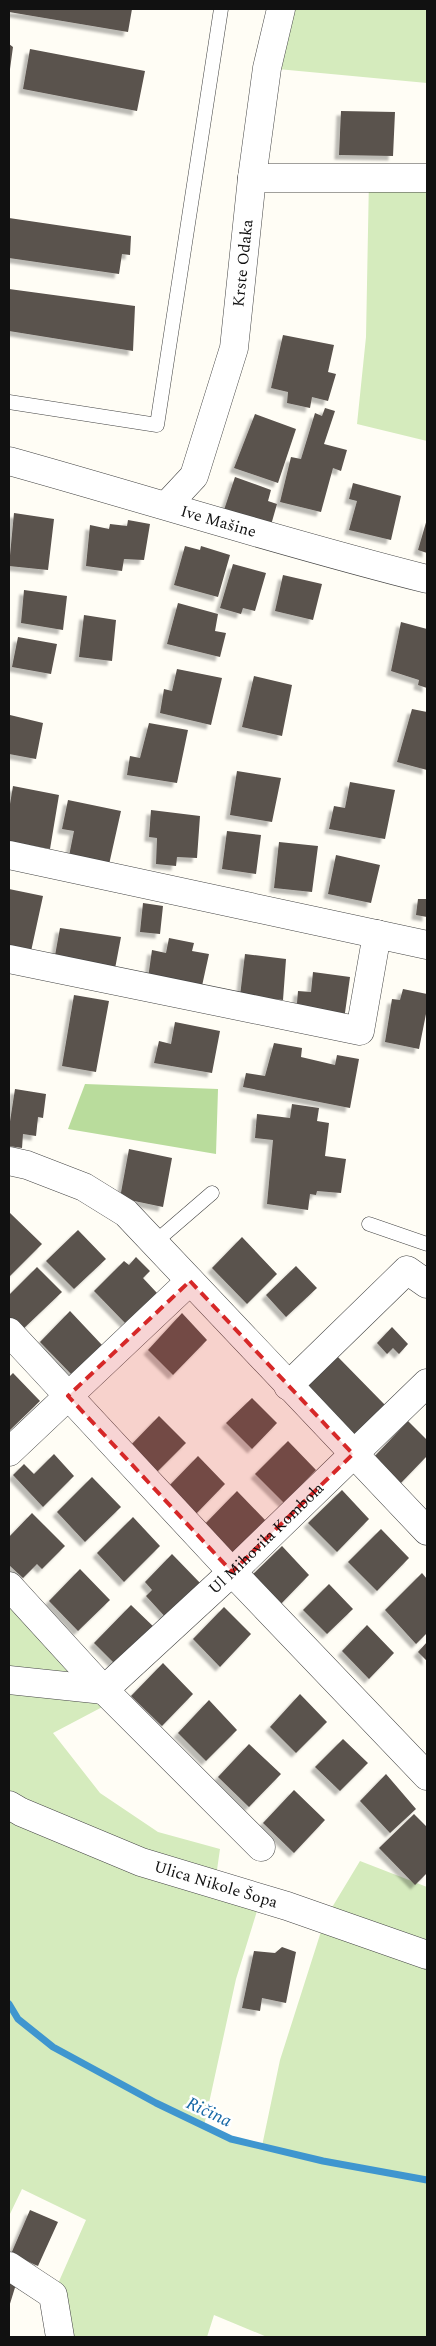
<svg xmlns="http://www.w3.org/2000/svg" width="436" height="2346" font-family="Spectral,serif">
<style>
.green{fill:#d5ebbd}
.forest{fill:#b9dc9c}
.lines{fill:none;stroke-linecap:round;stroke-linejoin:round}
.stream{stroke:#3f96cf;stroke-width:7}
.building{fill:#5a524d;filter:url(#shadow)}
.service-casing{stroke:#444;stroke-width:15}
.minor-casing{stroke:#444;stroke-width:29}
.service{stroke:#fff;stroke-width:14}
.minor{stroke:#fff;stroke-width:28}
.marked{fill:#d62828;fill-opacity:0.2;stroke:#d62828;stroke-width:4;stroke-dasharray:10 6;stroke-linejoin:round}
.labels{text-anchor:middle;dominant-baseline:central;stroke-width:5;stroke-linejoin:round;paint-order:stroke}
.street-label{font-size:16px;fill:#111;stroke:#fff}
.water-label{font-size:18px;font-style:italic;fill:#1768a6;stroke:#fff}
</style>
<defs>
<filter id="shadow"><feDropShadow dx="-4.5" dy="4.5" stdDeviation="1" flood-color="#0004"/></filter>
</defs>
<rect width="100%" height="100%" fill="#fffdf5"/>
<!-- green -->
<path class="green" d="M281 9H427V83L267 68Z
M369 178H427V441L357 424 366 337Z
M9 1586 108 1704 53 1733 100 1793 158 1832 220 1849 215 1884 261 1898 236 1979 204 2126 231 2139 262 2146 280 2060 325 1919 360 1861 427 1887V2337H267L214 2315 207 2337H60L53 2295 86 2220 22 2189 9 2216Z"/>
<!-- forest -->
<path class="forest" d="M85 1084 218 1089 216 1154 68 1129Z"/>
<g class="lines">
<!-- stream -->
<path class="stream" d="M9 2004 18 2019 53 2047 156 2103 231 2139 323 2161 427 2180"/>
</g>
<!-- building -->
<path class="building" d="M9 9H132L128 32 9 12Z
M9 44 13 47 10 69H9Z
M30 49 145 71 137 111 23 89Z
M341 111 395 112 393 156 339 155Z
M9 218 131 236 130 255 122 254 119 274 9 258Z
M9 289 135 306 133 351 9 331Z
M283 335 334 345 328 372 336 374 328 401 312 397 310 408 287 403 288 392 271 388Z
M325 408 335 411 324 444 347 450 341 471 333 468 321 512 280 502 291 457 301 459 315 413 322 416Z
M255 414 296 429 278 483 234 468Z
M235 477 271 490 268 501 277 504 269 532 222 516Z
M353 483 401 496 391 540 349 530 357 501 349 499Z
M14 513 54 519 48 570 9 566Z
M427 519V553L418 550Z
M128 520 150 524 144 560 124 559 122 571 86 566 90 525 109 529 110 524 127 526Z
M185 546 200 550 201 546 230 555 218 597 174 585Z
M233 564 266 573 255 611 243 608 241 614 220 608Z
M283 575 322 584 313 620 275 611Z
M24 590 67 596 63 630 21 623Z
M178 603 218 614 215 631 226 633 220 657 167 644Z
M84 615 116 620 112 661 79 657Z
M401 622 427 629V688L418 685 419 680 391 671Z
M18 637 57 644 51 674 12 667Z
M177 669 222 678 211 725 160 713 164 689 172 691Z
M254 676 292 685 282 736 242 727Z
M412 709 427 712V770L397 762Z
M10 715 43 723 36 759 9 754Z
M149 723 188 730 177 783 127 775 130 756 140 758Z
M237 771 281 778 272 822 230 815Z
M350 782 395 790 385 839 329 829 334 806 345 808Z
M13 786 59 795 50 849 9 841V810Z
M68 800 121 811 108 869 68 861 74 831 62 829Z
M151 810 200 816 197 858 177 857 176 866 156 864 157 838 149 837Z
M227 831 261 835 256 874 222 869Z
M279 842 318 846 312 892 274 888Z
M336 855 380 865 371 903 328 894Z
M9 889 43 896 30 956 9 952Z
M418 899H427V917L416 915Z
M143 903 163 906 160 934 140 932Z
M60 928 121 937 114 974 54 961Z
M169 938 194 943 192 951 209 954 200 995 147 985 152 950 166 953Z
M245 954 286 959 283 1000 240 996Z
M313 972 350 977 344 1020 296 1015 298 991 311 992Z
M403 989 427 994V1009L419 1049 385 1042 392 999 400 1000Z
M74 995 109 1001 96 1072 62 1066Z
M175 1022 220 1031 212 1073 154 1063 159 1041 171 1044Z
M274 1043 302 1048 301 1057 335 1065 337 1055 359 1059 350 1108 243 1087 246 1073 265 1076Z
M15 1089 46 1094 43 1118 38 1117 36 1136 23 1134 22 1148 9 1146V1128Z
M292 1104 319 1108 317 1121 329 1123 325 1156 346 1159 341 1193 317 1191 316 1195 310 1194 308 1210 267 1204 273 1140 255 1138 257 1114 290 1118Z
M129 1149 172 1158 163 1207 120 1198Z
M9 1212 42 1244 9 1277Z
M78 1230 106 1259 74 1289 46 1261Z
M242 1237 277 1274 247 1304 212 1268Z
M136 1257 150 1271 143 1278 157 1293 126 1324 94 1291 124 1261 129 1265Z
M296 1266 317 1288 286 1317 266 1295Z
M37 1267 62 1292 21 1331 9 1319V1295Z
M70 1311 102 1345 72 1375 40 1342Z
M182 1313 207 1340 173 1375 148 1350Z
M392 1327 408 1344 399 1354 393 1348 387 1354 377 1343Z
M337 1356 385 1405 353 1440 304 1390Z
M13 1373 40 1401 9 1431V1377Z
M252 1398 277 1423 252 1449 226 1423Z
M159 1416 186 1443 153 1476 127 1449Z
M408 1421 427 1440V1456L400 1484 373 1458Z
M288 1441 316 1470 284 1503 255 1474Z
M54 1454 74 1476 43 1507 13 1475 24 1464 34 1474Z
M198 1456 225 1484 193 1517 166 1489Z
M92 1477 121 1507 85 1542 57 1512Z
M342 1490 369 1519 337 1552 308 1523Z
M237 1491 266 1521 231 1555 203 1526Z
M32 1513 65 1546 42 1569 37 1564 23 1578 9 1565V1537Z
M133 1517 160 1546 124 1582 97 1553Z
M381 1529 409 1558 377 1591 348 1562Z
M282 1546 309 1575 277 1608 248 1579Z
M172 1554 203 1586 169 1621 146 1596 152 1590 145 1582Z
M80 1569 110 1600 78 1631 49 1601Z
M422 1573 427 1579V1633L416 1644 385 1610Z
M329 1584 353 1609 327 1634 303 1610Z
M131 1605 157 1630 119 1668 94 1643Z
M224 1607 251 1634 220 1667 193 1639Z
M367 1625 394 1653 369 1679 342 1651Z
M427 1642V1661L418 1652Z
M163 1663 193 1694 162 1726 131 1696Z
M300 1694 327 1722 296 1753 270 1727Z
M209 1700 237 1730 206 1761 178 1733Z
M343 1739 368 1763 340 1791 315 1767Z
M249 1744 281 1774 249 1807 218 1777Z
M386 1774 416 1809 390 1833 360 1801Z
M294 1790 325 1820 294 1853 263 1823Z
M414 1814 427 1827V1873L415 1885 379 1848Z
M282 1947 296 1952 286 2003 262 1998 260 2011 242 2008 254 1951 275 1953Z
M30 2210 58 2222 38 2266 11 2254Z
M9 2277 17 2281 9 2307Z"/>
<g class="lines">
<!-- service casing -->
<g class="service-casing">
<path id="service" d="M9 402 157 425 221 9
M369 1224 427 1244
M154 1243 212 1193"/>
</g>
<!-- minor casing -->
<g class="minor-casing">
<g id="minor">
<path d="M252 178H427"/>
<path id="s1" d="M9 461C149 500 287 544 427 579"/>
<path id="s2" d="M167 505 194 476 234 348 252 178 267 68 281 9"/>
<path d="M9 855 427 945"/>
<path d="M9 959 360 1031 377 934"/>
<path d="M9 1161 27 1165 84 1187 126 1213 427 1531"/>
<path d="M9 1332 232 1572 427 1776"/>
<path d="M288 1386 407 1270 427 1284"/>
<path d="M9 1452 190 1281"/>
<path d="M9 1586 104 1690 261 1847"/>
<path d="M9 1680 104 1690"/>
<path id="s3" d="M104 1690 232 1572 427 1383"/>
<path id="s4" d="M9 1805 21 1812 141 1862 287 1906 427 1955"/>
<path d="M9 2266 53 2295 60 2337"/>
</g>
</g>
<!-- service -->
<use href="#service" class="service"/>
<!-- minor -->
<use href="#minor" class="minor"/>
</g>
<!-- marked area -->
<path class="marked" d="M190 1281 353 1454 232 1572 68 1396Z"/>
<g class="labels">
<!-- street labels -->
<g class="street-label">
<text stroke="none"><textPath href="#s2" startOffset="259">Krste Odaka</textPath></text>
<text stroke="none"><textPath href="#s1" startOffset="218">Ive Mašine</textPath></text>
<text stroke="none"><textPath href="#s3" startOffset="222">Ul Mihovila Kombola</textPath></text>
<text stroke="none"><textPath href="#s4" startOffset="222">Ulica Nikole Šopa</textPath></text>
</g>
<!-- water labels -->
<g class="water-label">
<text transform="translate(209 2112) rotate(25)">Ričina</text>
</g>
</g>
<!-- border -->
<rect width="436" height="2346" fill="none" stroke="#111111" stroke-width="20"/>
</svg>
